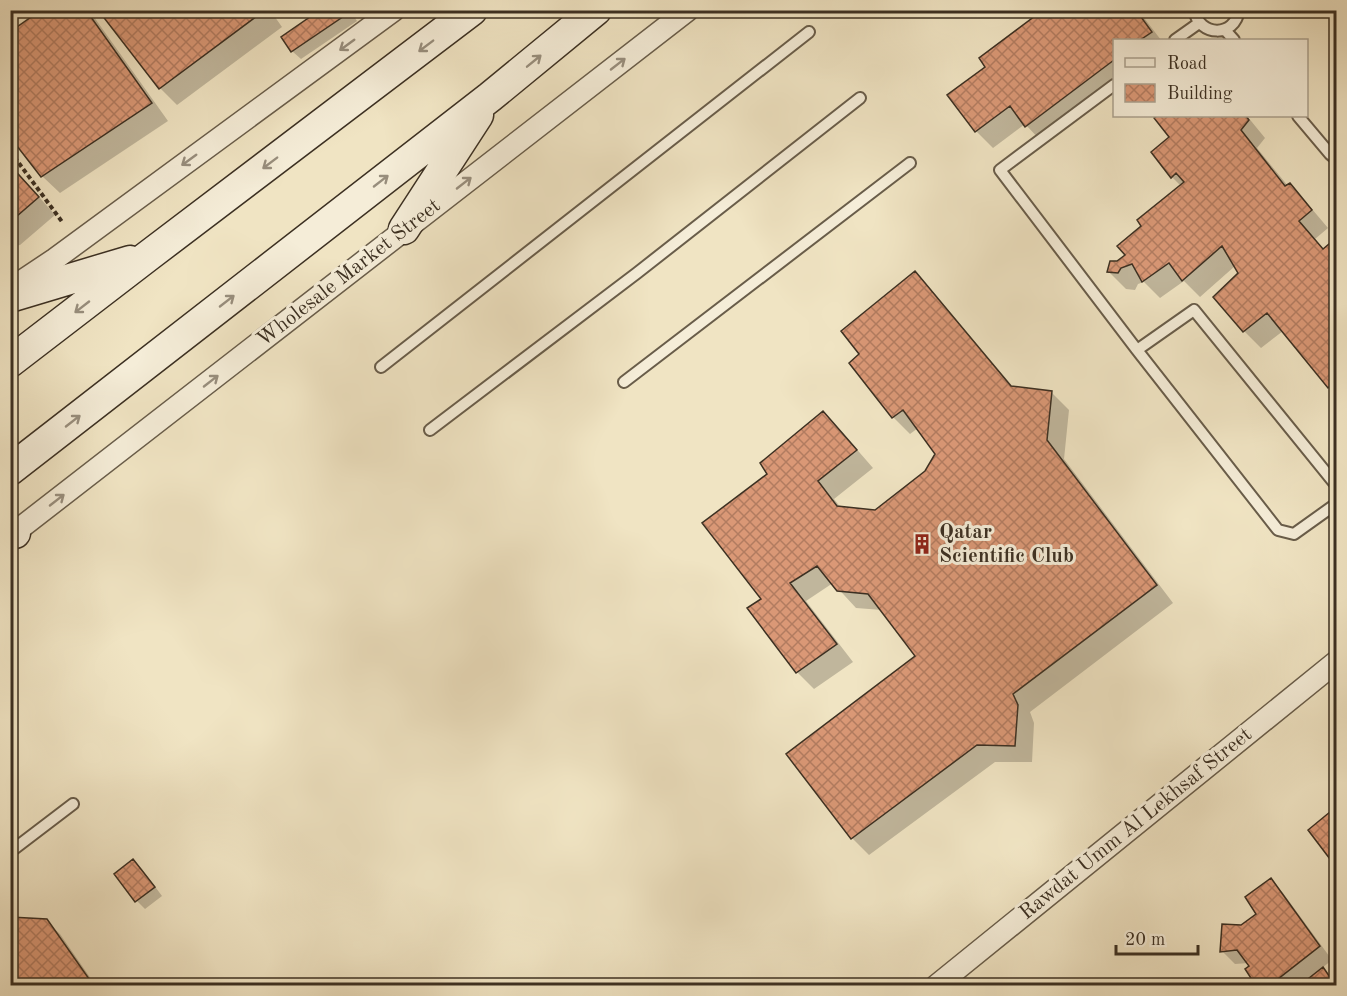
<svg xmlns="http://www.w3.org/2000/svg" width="1347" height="996" font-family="'Old Standard TT',serif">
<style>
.shadow{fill:#0003}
.building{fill:url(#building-cross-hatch);stroke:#3c3022;stroke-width:1.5}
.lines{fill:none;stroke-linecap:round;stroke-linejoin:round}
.service-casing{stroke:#695d4a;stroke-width:14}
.minor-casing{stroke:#695d4a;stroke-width:24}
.secondary-casing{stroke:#3c3022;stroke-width:33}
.path{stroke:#3c3022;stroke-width:4;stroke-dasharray:4.5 3;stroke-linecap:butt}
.service{stroke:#f5edd8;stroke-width:10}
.minor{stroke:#f5edd8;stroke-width:21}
.secondary{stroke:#f5edd8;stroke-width:30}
.oneway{stroke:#988e7d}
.labels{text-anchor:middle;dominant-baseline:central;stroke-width:6;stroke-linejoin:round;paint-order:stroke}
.street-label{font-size:21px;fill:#3c3022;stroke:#f5edd8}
.poi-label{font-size:21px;font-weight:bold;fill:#3c3022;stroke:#f5edd8;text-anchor:start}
</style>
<defs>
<pattern id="building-cross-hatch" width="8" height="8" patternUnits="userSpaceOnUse" patternTransform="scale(1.5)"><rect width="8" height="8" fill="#da9876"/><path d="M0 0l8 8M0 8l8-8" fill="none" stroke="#b27c60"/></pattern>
</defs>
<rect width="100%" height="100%" fill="#f0e4c3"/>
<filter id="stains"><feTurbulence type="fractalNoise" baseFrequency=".00333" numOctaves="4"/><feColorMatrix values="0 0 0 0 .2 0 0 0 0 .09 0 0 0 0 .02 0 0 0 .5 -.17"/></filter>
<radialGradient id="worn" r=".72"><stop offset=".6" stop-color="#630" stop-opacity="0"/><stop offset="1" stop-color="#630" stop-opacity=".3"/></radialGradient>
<!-- shadow -->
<path class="shadow" d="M43 10H89L168 121 60 193 42 176 10 134Z
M100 10H270L282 27 177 105 160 88Z
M323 10H350L357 21 301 59 292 51Z
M1045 10H1138L1161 40H1114V89L1043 143 1025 124 993 148 976 131 987 67Z
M1160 116H1247L1265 138 1257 148 1288 186 1290 185 1306 202 1328 228 1315 239 1324 250 1336 240V394L1283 331 1261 348 1244 331 1240 274 1235 266 1200 297 1184 281 1160 298 1144 282 1138 284 1135 290 1126 289 1109 272 1127 255 1143 226 1181 186 1172 177 1171 137 1156 118Z
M10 164 55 215 20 245 10 247Z
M914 273 931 290 1014 388 1052 393 1069 410 1064 459 1173 603 1030 712 1034 723 1032 762H995L869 855 852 838 917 656 882 610 856 608 833 583 806 601 853 662 814 689 797 672 763 599 769 474 823 413 840 430 873 468 834 499 841 508 875 512 926 472 936 453 918 428 910 434 893 417 862 354Z
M1336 809V865L1310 830Z
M133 861 142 869 162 896 145 909 137 901 116 874Z
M1270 880 1283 893 1332 960 1322 968 1336 982V986H1257L1251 966 1249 963 1235 964 1222 951 1242 926 1258 915Z
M46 921 60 934 96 986H10Z"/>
<!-- building -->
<path class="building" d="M41 10H86L152 103 41 177 10 137V32Z
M98 10H265L159 89Z
M320 10H349L350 12 291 52 281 37Z
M1043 10H1136L1152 32 1140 40H1114V60L1025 127 1010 106 975 132 947 95 985 67 979 58Z
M1157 116H1246L1249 120 1241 130 1285 186 1290 183 1312 210 1299 221 1323 249 1336 238V381L1328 388 1267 313 1243 332 1213 297 1238 273 1222 246 1182 281 1169 263 1142 282 1132 264 1121 268 1118 273 1107 272 1110 261H1117L1125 255 1117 246 1141 226 1137 220 1184 182 1176 173 1171 178 1151 152 1169 137 1154 118Z
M10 165 39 197 10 222Z
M915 271 1011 386 1052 391 1047 440 1157 585 1013 694 1018 705 1015 746 977 745 851 839 786 754 915 656 868 594 837 591 817 566 790 583 837 644 796 673 747 608 761 599 702 523 767 474 760 463 823 411 857 450 818 481 837 506 875 510 925 471 935 454 903 410 892 418 849 363 859 354 841 331Z
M1336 807V867L1308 830Z
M133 859 155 887 135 902 114 874Z
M1271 878 1320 946 1269 986H1256L1245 969 1249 966 1237 950 1220 952 1222 924 1241 925 1256 914 1245 897Z
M10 917 47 919 94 986H10Z
M1323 967 1336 986H1299Z"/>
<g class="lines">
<!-- service casing -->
<g class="service-casing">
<path id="service" d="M1194 10C1199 37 1235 38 1239 10
M1225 30 1234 40
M1175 40 1199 23
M1114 85 1000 170 1137 350 1278 530 1294 534 1336 504
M1298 116 1330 154 1336 159
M1137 350 1194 310 1336 485
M381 367 809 32
M624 382 910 163
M430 430 637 273 860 98
M10 852 73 804"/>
</g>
<!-- minor casing -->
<g class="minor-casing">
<path id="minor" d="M10 289 55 259 394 10
M10 536C236 360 462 185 688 10
M936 986 1336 662"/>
</g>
<!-- secondary casing -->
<g class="secondary-casing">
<path id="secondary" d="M404 229 478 115
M10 297 130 261
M10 362 148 256 472 10
M10 470 490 97 596 10
M10 533H15"/>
</g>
<!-- path -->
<path class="path" d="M10 151 63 223"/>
<!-- service -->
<use href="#service" class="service"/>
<!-- minor -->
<use href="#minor" class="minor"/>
<!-- secondary -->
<use href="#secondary" class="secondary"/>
</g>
<!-- one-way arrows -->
<defs><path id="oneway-shaft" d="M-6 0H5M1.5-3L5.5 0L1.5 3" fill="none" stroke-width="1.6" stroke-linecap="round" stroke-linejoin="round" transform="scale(1.5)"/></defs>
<g class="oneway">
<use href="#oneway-shaft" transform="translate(347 45) rotate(144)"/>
<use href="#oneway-shaft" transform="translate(426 46) rotate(143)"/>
<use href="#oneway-shaft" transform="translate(534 61) rotate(-39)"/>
<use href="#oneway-shaft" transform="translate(618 64) rotate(-38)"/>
<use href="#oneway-shaft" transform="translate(189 160) rotate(144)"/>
<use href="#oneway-shaft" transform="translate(270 163) rotate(143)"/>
<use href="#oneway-shaft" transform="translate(381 181) rotate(-38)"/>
<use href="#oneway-shaft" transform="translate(464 183) rotate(-38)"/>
<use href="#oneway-shaft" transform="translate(227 301) rotate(-38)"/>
<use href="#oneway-shaft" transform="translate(82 307) rotate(142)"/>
<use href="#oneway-shaft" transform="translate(211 381) rotate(-38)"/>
<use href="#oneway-shaft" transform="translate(73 421) rotate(-38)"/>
<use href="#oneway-shaft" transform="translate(57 500) rotate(-38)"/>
</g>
<!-- icons -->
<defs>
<g id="building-bare" transform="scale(1.62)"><path d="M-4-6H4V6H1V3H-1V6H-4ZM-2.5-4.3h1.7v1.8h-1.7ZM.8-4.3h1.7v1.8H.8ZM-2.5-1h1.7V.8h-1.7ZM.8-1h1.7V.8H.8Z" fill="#8f2418" stroke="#f5edd8" stroke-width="2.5" paint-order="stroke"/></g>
</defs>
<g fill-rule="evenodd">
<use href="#building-bare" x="922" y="544"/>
</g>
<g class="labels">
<!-- street labels -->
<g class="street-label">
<text transform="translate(349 273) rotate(-38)">Wholesale Market Street</text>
<text transform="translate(1136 824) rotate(-39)">Rawdat Umm Al Lekhsaf Street</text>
</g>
<!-- poi labels -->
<g class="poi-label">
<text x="939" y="532">Qatar<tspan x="939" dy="24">Scientific Club</tspan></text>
</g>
</g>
<!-- margin -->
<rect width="1347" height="996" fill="none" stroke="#f0e4c3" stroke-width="36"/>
<rect x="12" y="12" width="1323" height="972" fill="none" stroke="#3c3022" stroke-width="3"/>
<rect x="18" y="18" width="1311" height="960" fill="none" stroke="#3c3022" stroke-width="1.5"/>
<!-- legend -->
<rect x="1113" y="39" width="195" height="78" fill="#f5edd8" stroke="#aba18f" stroke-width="1.5"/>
<rect x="1125" y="58" width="30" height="9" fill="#f5edd8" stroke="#aba18f" stroke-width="1.5"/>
<text x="1167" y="69" font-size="18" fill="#3c3022">Road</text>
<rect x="1125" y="84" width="30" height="18" fill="url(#building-cross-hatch)" stroke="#aba18f" stroke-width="1.5"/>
<text x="1167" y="99" font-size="18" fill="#3c3022">Building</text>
<!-- scale -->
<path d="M1116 945v9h82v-9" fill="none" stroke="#3c3022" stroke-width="3"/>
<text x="1125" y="945" font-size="18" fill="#3c3022" stroke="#f5edd8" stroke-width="4.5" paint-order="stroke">20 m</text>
<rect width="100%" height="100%" filter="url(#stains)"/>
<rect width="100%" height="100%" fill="url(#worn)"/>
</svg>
